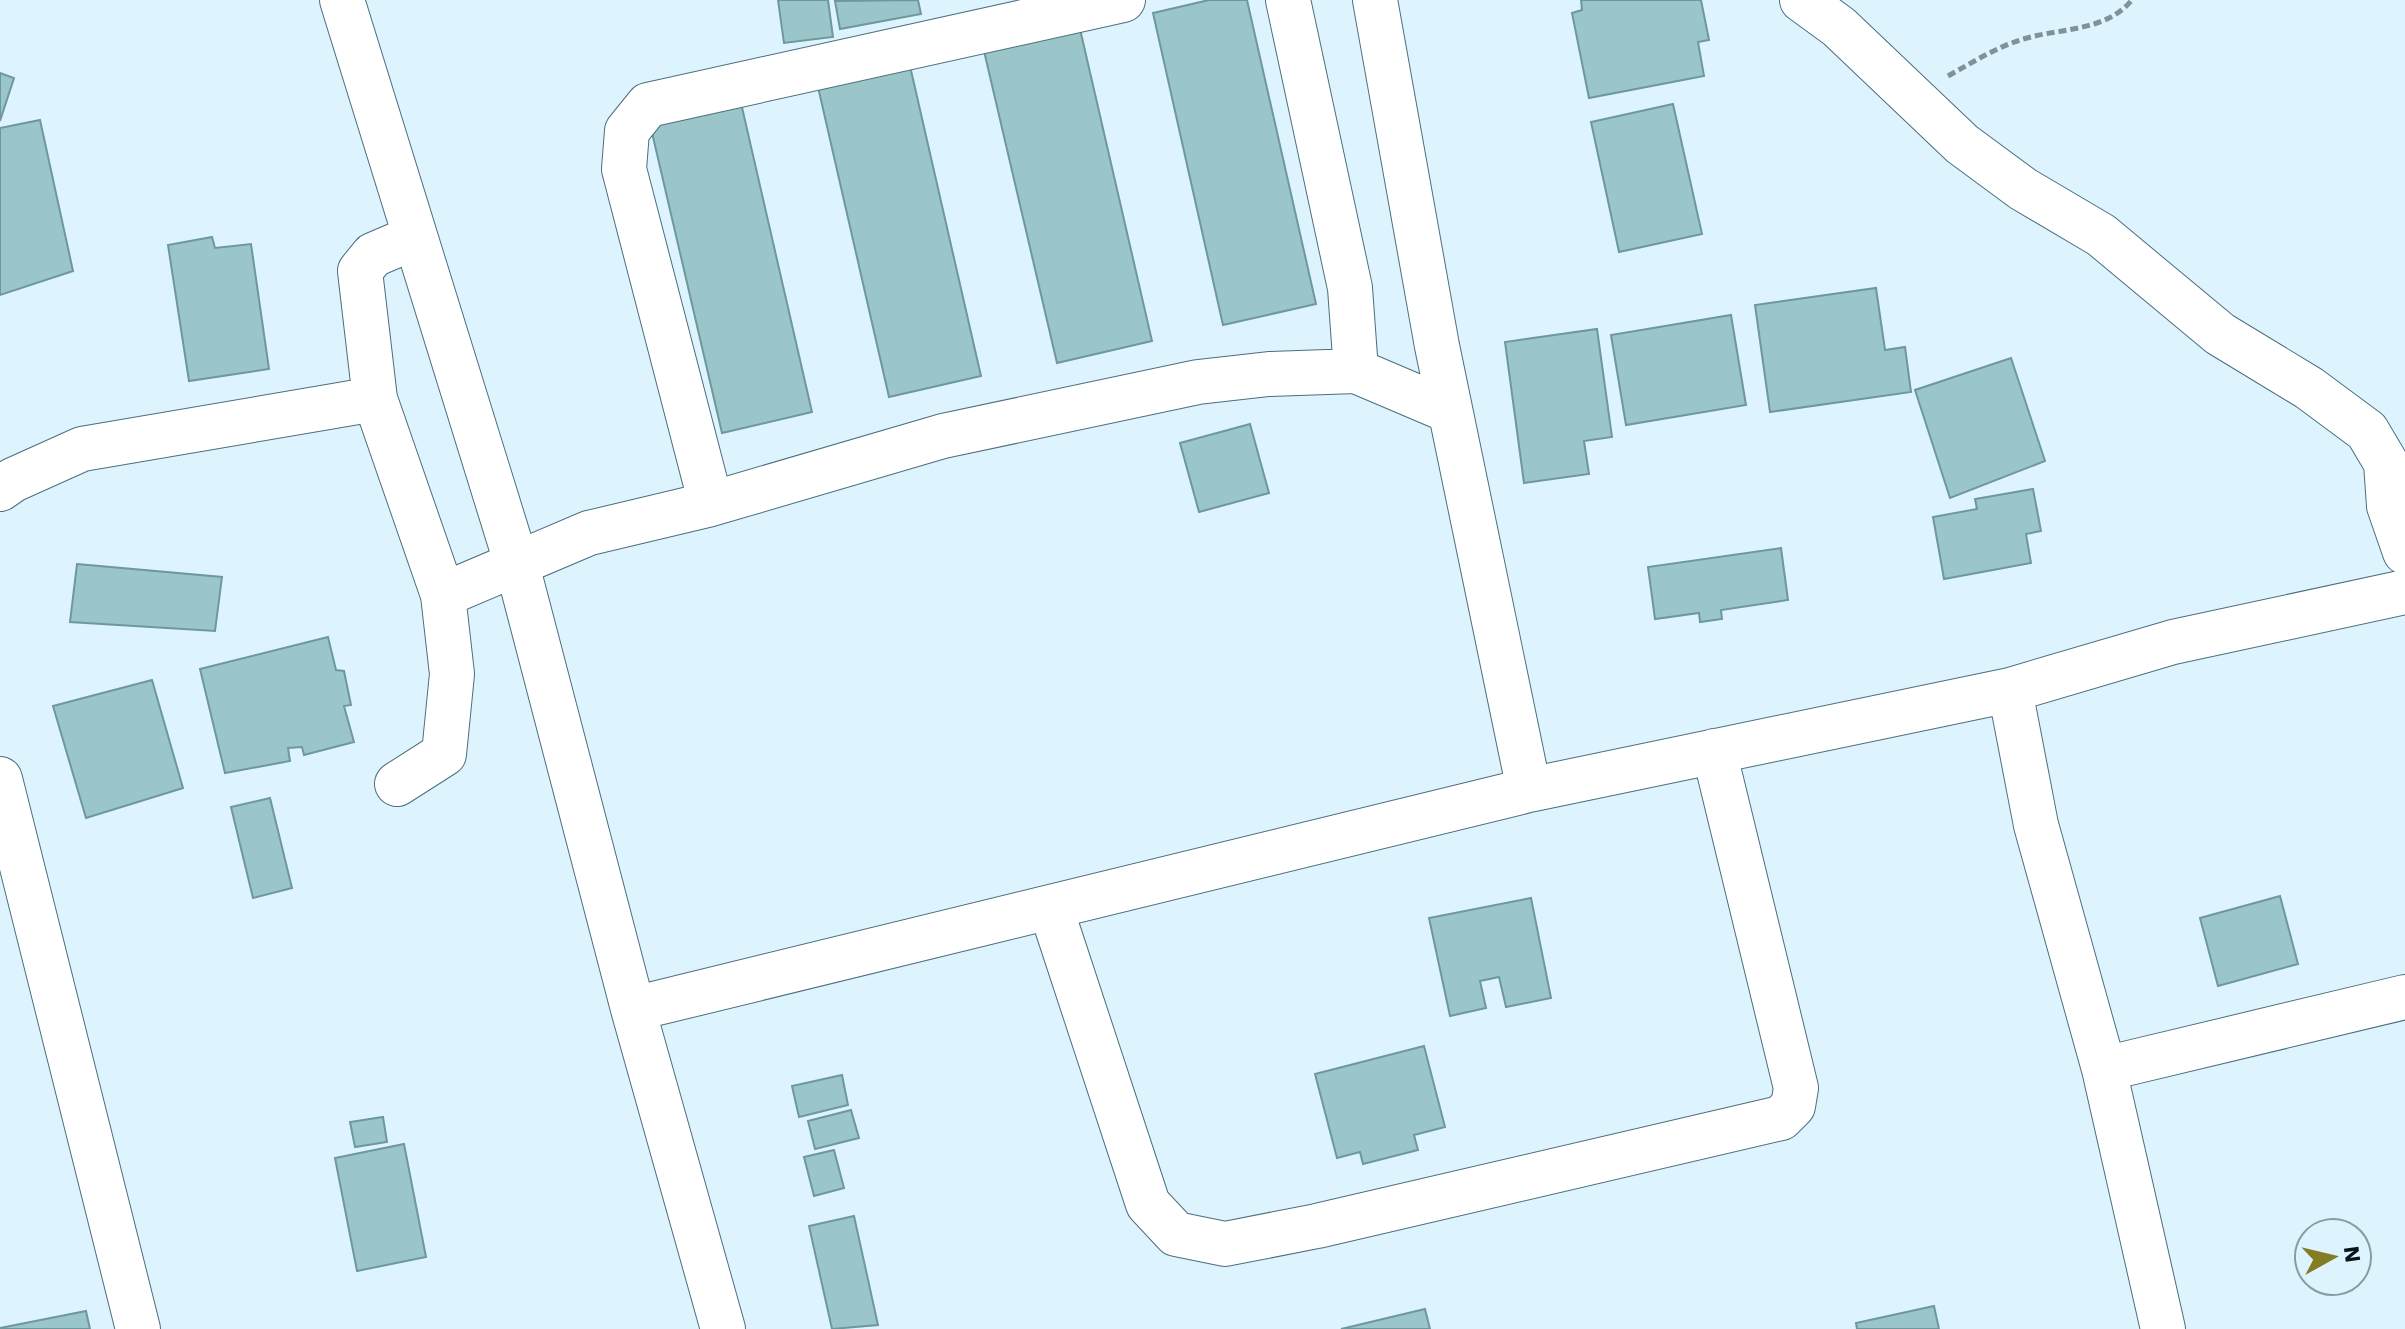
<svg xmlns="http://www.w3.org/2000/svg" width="2405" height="1329" font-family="'Work Sans',sans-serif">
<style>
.building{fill:#9ac6c9;stroke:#6e989b;stroke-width:2}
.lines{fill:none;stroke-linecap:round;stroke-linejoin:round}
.minor-casing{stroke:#4c6e7d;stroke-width:46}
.path{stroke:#7f929a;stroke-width:5;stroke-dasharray:8 4;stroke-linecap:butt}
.minor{stroke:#fff;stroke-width:44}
</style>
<rect width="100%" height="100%" fill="#ddf4fe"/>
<!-- building -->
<path class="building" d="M778 0H828L833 37 784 43Z
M918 0 921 14 840 29 835 1Z
M1209 0H1247L1316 304 1223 325 1153 13Z
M1581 0H1701L1709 40 1698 42 1704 76 1589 98 1572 13 1582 10Z
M1080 29 1152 341 1057 363 984 51Z
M910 66 981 376 889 397 818 87Z
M0 73 14 78 0 121Z
M741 103 812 412 722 433 650 124Z
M1673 104 1702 234 1619 252 1591 122Z
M40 120 73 271 0 295V128Z
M212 237 215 248 251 244 269 369 189 381 168 245Z
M1876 288 1885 350 1905 347 1911 392 1770 412 1755 305Z
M1731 315 1746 405 1626 425 1611 335Z
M1597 329 1612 437 1584 441 1589 474 1524 483 1505 342Z
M2011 358 2045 461 1950 498 1915 390Z
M1250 424 1269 493 1199 512 1180 443Z
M2033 489 2041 531 2026 534 2031 563 1944 579 1933 517 1977 509 1975 499Z
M1781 548 1788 600 1721 610 1722 619 1700 622 1699 613 1655 619 1648 567Z
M77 564 222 577 215 631 70 622Z
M328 637 336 670 344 671 351 705 344 706 354 742 304 755 302 747 288 748 290 761 225 773 200 669Z
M152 680 183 788 86 818 53 706Z
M270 798 292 888 253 898 231 807Z
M2280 896 2298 964 2218 986 2200 918Z
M1531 898 1551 998 1506 1007 1499 977 1480 981 1486 1008 1450 1016 1429 918Z
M1424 1046 1445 1127 1414 1135 1418 1150 1363 1164 1360 1152 1337 1158 1315 1074Z
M842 1075 848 1105 799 1117 792 1086Z
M851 1110 859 1138 815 1149 808 1121Z
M383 1117 387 1142 355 1147 350 1122Z
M404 1144 426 1257 357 1271 335 1158Z
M834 1150 844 1188 814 1196 804 1157Z
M854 1216 878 1325 832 1329 809 1226Z
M1934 1306 1939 1329H1857L1856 1323Z
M1425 1309 1430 1329H1341Z
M86 1311 90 1329H0V1328Z"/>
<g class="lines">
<!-- minor casing -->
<g class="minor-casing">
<path id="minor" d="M342 0 517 565 633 1009 723 1329
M1288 0 1350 288 1356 371
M1375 0 1437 346 1529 790
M1802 0 1839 27 1962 144 2023 189 2101 235 2220 334 2309 388 2367 431 2386 463 2389 506 2405 552
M0 489 13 480 82 449 375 399
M711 504 624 169 627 131 648 105 1123 0
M443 595 589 533 711 504 943 436 1198 382 1269 374 1356 371 1450 411
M2010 690 2036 825 2104 1069 2163 1329
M0 779 138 1329
M397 784 444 754 452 674 443 595 375 399 360 271 373 255 415 237
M1051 909 1148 1204 1176 1234 1225 1244 1317 1226 1781 1118 1793 1106 1796 1088 1714 751
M633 1009 1529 790 2010 690 2173 642 2405 592
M2104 1069 2405 997"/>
</g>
<!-- path -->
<path class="path" d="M1948 76C1975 61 1998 46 2027 38 2063 28 2106 31 2132 0"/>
<!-- minor -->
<use href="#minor" class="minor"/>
</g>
<!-- north arrow -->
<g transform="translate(2333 1257) rotate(82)"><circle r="38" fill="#ddf4fe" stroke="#879ba3" stroke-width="2"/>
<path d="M0-6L14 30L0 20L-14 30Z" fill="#847d24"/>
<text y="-12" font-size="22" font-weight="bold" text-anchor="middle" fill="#07151b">N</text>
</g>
</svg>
